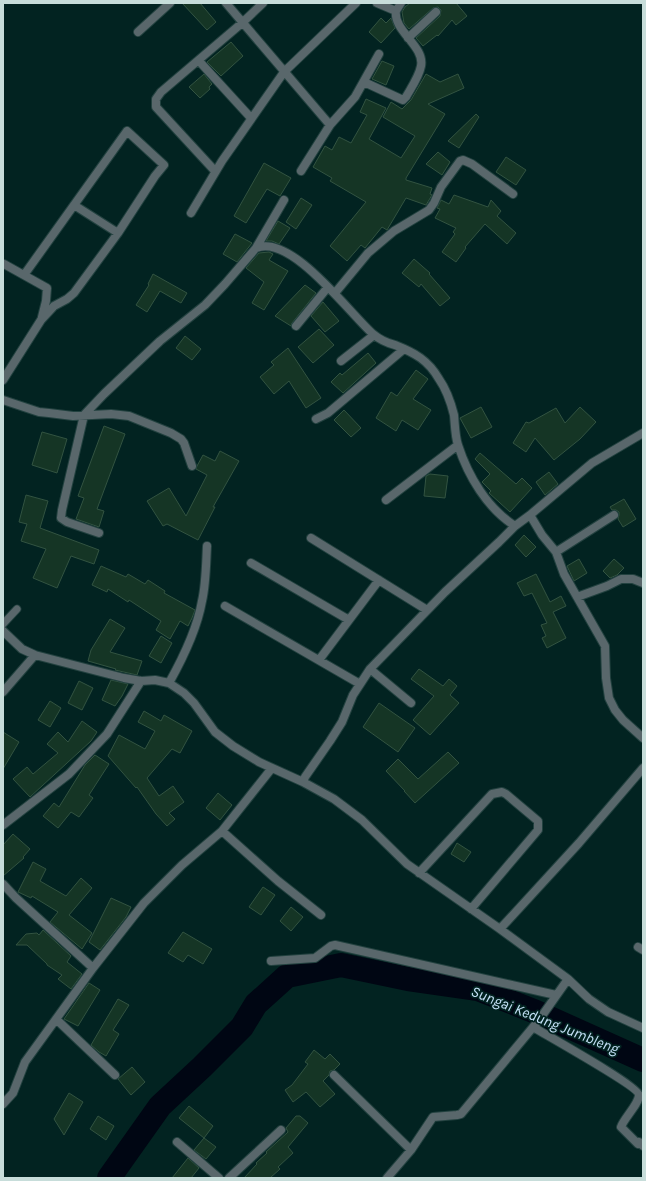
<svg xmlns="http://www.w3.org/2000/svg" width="646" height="1181" font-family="Karla,sans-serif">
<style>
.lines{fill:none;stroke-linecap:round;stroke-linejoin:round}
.river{stroke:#000613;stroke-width:24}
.building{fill:#153525;stroke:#325341}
.lane-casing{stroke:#22413f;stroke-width:9}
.street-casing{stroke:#22413f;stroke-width:10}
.lane{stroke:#59676b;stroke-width:7}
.street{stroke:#59676b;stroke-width:8}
.labels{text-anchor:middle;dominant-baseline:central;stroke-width:3.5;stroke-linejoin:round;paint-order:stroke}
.water-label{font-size:15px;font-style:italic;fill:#c6e2f8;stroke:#022321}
</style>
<rect width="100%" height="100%" fill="#022321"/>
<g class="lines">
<!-- river -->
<path class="river" d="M109 1178 160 1106 202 1067 242 1027 256 1004 287 976 341 965 408 979 478 989 536 1012 643 1060"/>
</g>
<!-- building -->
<path class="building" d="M182 3H200L216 22 207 30Z
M410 3H456L467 16 456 25 452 20 438 36 437 35 423 46 416 38 440 16 441 10 438 7 433 8 409 29 404 23 402 12 405 7Z
M381 18 386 23 391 18 395 28 381 43 369 32Z
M231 42 243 56 221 76 207 62Z
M382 61 394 66 386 85 372 79Z
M204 74 212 84 209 87 210 89 200 98 189 87Z
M426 74 440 82 458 74 464 88 428 104 445 114 406 178V180L432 188 430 194 432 195 426 205 406 198 387 230 382 227 365 248 361 245 347 261 330 246 366 202 330 181 332 178 313 167 325 146 332 150 339 137 351 143 367 115 360 112 366 99 386 108 369 139 401 158 415 136 383 117 391 102 402 109 411 100Z
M476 114 479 117 459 148 448 141Z
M438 152 450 162 442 175 426 164Z
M506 157 526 170 516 185 496 172Z
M264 163 291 178 280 196 267 189 246 223 234 216Z
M454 195 488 207 491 200 501 211 497 216 516 233 507 244 485 224 465 247 466 248 456 262 442 252 455 234 453 232 456 228 435 218 440 209 437 208 441 200 449 204Z
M301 198 312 205 296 229 286 222Z
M278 221 290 228 279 244 272 241H266Z
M235 234 252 243 237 262 223 254Z
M269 252 273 254 269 260 288 271 264 310 252 303 264 282 246 268 259 253Z
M414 259 430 273 429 274 450 298 440 306 421 284 419 287 402 273Z
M153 274 187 293 181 303 160 291 147 312 136 305 149 285 148 284Z
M305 285 316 293 292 323 291 326 275 316Z
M323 302 339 321 325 332 311 316Z
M319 329 334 345 313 363 298 347Z
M185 336 201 349 192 360 176 348Z
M288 348 321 398 306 408 289 381 274 394 260 377 274 365 271 362Z
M368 353 376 363 343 393 331 382 340 373 342 375Z
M416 370 428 379 413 399 431 410 418 430 402 420 396 431 376 418 391 392 397 396Z
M481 407 492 427 471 438 460 418Z
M580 407 596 422 580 439 554 460 535 438 526 452 513 443 526 422 529 423 556 408 565 423Z
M344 410 361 428 351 437 334 420Z
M104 426 125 434 97 509 104 511 99 527 76 519 84 498 78 496Z
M42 432 67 439 57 473 32 465Z
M220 451 239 461 213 507H215L198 540 167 524 163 526 147 501 169 488 186 516 207 475 196 469 197 466 203 455 215 461Z
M480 453 516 484 522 478 532 488 510 512 489 493 491 491 482 482 490 474 475 459Z
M549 472 558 484 545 495 536 482Z
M430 474 448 476 445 498 424 496 426 476Z
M26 495 48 501 40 528 99 550 94 564 71 556 57 588 33 578 46 549 21 541 27 524 19 522Z
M624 499 636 519 623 527 618 519 619 515V512L616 510H612L610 507Z
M524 535 536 547 526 557 515 545Z
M579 559 587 573 574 581 567 566Z
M614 559 624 568 617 575 610 578 603 571Z
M101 566 126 577 128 574 145 584 148 580 165 591 164 593 195 610 192 618 188 626 180 621 170 639 156 630 161 621 129 600 128 602 108 589 107 592 92 585Z
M536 574 550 602 561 596 566 606 553 612 566 638 547 648 542 638 546 636 541 625 547 623 532 593 524 596 517 583Z
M110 619 125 628 110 652 142 661 137 675 115 670 116 669 88 661 91 650Z
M161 636 172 643 161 663 149 656Z
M419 669 443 686 449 679 457 686 450 695 459 703 430 735 413 720 434 696 411 679Z
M111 680 128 684 122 696 115 706 102 700Z
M79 681 93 688 82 710 68 703Z
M50 701 61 708 50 727 38 720Z
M379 703 415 728 398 752 363 727Z
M144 711 161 721 164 715 192 731 180 753 172 749 147 778 159 796 173 786 184 802 169 813 175 819 167 826 156 814 137 787 136 788 108 756 119 735 145 749 155 731 138 722Z
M82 721 97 732 91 741 30 797 13 779 27 767 33 774 58 753 47 744 58 732 68 742Z
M3 732 19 742 3 769Z
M448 752 459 763 415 803 404 791H405L386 771 398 759 418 779Z
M95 755 109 764 89 795 93 798 79 817 71 812 58 828 43 816 54 803 59 807 85 765Z
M218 793 232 805 220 820 206 808Z
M13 834 30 849 23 857 24 858 3 876V845Z
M457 843 471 852 464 862 451 854Z
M33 862 46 869 40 881 66 896 81 878 92 888 69 915 92 933 82 949 50 922 58 912 32 896 31 898 18 892Z
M263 887 275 895 261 915 249 907Z
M111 898 131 907 126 917 100 950 89 942Z
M291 907 303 917 291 931 280 921Z
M43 930 71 956 67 962 82 974 71 989 58 979 62 975 47 965V964L27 945H16L26 934 37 933 39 935Z
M183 932 212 949 203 964 188 955 183 962 168 953Z
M89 983 100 990 78 1026 64 1019Z
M118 999 129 1005 113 1030 119 1034 106 1056 99 1052 91 1045Z
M314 1050 325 1059 330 1054 340 1064 334 1070 330 1071 329 1075 323 1081 335 1094 320 1107 306 1092 293 1102 285 1090 292 1085 308 1064 305 1062Z
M132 1067 145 1082 131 1095 118 1079Z
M69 1093 83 1102 64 1135 54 1119Z
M189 1106 213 1126 204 1138 179 1118Z
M98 1116 114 1126 106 1140 90 1129Z
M296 1116H300L308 1123 288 1147 293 1153 278 1167 280 1169 270 1178H244L257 1164 256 1163 267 1153 266 1152 288 1132 286 1128Z
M204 1138 216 1147 206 1159 194 1150Z
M188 1158 199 1168 191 1178H172Z"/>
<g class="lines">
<!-- lane casing -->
<g class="lane-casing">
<path id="lane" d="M3 624 17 609"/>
</g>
<!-- street casing -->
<g class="street-casing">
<path id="street" d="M226 3 330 125
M377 3 396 11
M138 32 170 3
M408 38 436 12
M199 61 251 118
M364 82 403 100 406 97C411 88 419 77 421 66 425 46 393 31 396 11L401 3
M215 171 156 107V99L161 92 242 23 263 3
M301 171 330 125 355 97 379 54
M74 205 118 233
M191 213 222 161 284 72 356 3
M256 248 284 200
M4 264 47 288 46 301 42 317
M335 293 368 253 394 231 429 210 434 203 441 187 460 161 463 160 472 164 513 194
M296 326 328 287
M341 361 374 335
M3 380 41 320 54 306 67 299 74 293 118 233 155 176 164 165 127 131 24 275
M3 400 39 412 49 413 73 416 111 414 129 416 171 433 181 439 184 443 192 466
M316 419 328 413 404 349
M386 500 458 445
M530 515 592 463 643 433
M99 533 67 522 61 518 62 510 84 415 104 394 160 341 205 305 225 284 256 248C291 233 350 314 373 334 379 339 387 343 395 345 415 353 428 360 439 379 446 389 451 403 454 415 455 425 455 436 458 445 468 476 487 508 515 526L530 515 542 535 556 552 564 574 605 646 606 678 609 698 615 710 623 720 643 738
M311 538 427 610
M556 552 614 515
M251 563 349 620
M577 597 607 586 621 579H633L643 583
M225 606 360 684
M3 631 22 649 35 655 124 678 141 681 155 680 169 683 184 693 194 703 215 732 233 746 259 762 303 782 334 799 362 820 407 864 500 929 568 979 589 999 608 1012 643 1028
M319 660 379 580
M370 669 411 703
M169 683C183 658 197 630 202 601 206 584 206 564 207 546
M3 692 35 655
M303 782 305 777 330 741 342 722 353 695 370 669 445 592 499 542 515 526
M3 825 69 774 107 734 141 681
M222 831 278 881 321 915
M419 873 492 794 502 792 506 794 538 821V830L471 909
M3 884 16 898 93 968
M500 929 579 843 643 768
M638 947 643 950
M271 961 315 958 331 946 335 945 556 995
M56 1019 115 1075
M533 1027C546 1035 638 1086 639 1095 639 1104 624 1118 621 1127L638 1144 639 1142 643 1146
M334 1075 411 1150
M3 1104 13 1093 25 1062 93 968 144 903 182 865 222 831 272 768
M177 1142 219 1178
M229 1178 281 1130
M387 1178 411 1150 433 1117 457 1115 461 1114 539 1020 568 979"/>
</g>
<!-- lane -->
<use href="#lane" class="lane"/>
<!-- street -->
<use href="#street" class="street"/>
</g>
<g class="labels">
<!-- water labels -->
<g class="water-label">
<text transform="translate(545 1020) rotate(22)">Sungai Kedung Jumbleng</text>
</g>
</g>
<!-- border -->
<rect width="646" height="1181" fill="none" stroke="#c7ddda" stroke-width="8"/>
</svg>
